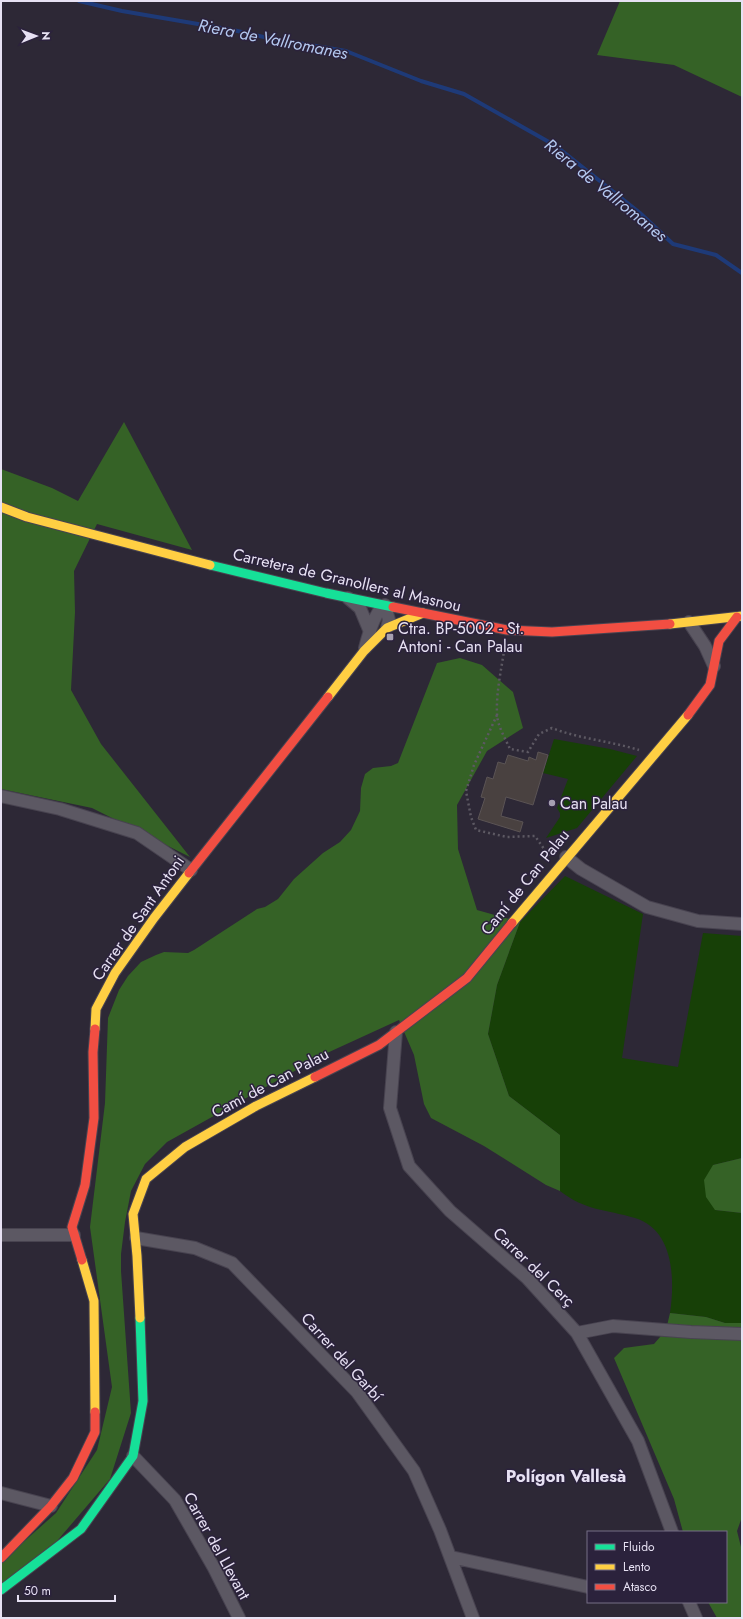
<svg xmlns="http://www.w3.org/2000/svg" width="743" height="1619" font-family="Jost,sans-serif">
<style>
.green{fill:#174007}
.forest{fill:#356226}
.lines{fill:none;stroke-linecap:round;stroke-linejoin:round}
.stream{stroke:#1e3a78;stroke-width:4}
.building{fill:#494140;stroke:#5b5455}
.street-casing{stroke:#484350;stroke-width:14}
.fast-casing{stroke:#484350;stroke-width:11}
.slow-casing{stroke:#484350;stroke-width:11}
.jam-casing{stroke:#484350;stroke-width:11}
.path{stroke:#5d5963;stroke-width:2.5;stroke-dasharray:2 3;stroke-linecap:butt}
.street{stroke:#5c5863;stroke-width:12}
.fast{stroke:#16e098;stroke-width:9}
.slow{stroke:#ffcf43;stroke-width:9}
.jam{stroke:#f24e42;stroke-width:9}
.poi-dot{fill:#a6a0b1;stroke:#2b223c;stroke-width:1.5}
.labels{text-anchor:middle;dominant-baseline:central;stroke-width:3;stroke-linejoin:round;paint-order:stroke}
.street-label{font-size:16px;fill:#e7e1f3;stroke:#2b223c}
.poi-label{font-size:16px;fill:#e7e1f3;stroke:#2b223c;text-anchor:start}
.water-label{font-size:17px;font-style:italic;fill:#b4c9f0;stroke:#2b223c}
.neighbourhood-label{font-size:17px;font-weight:bold;fill:#e7e1f3;stroke:#2b223c}
</style>
<rect width="100%" height="100%" fill="#2d2836"/>
<!-- green -->
<path class="green" d="M554 739 610 749 637 756 577 828 546 838 560 817V813L557 808 568 779 543 773Z
M565 876 643 914 622 1058 678 1067 703 933 742 936V1158L713 1165 715 1210 742 1213V1323H725L706 1317 670 1313C675 1279 674 1230 635 1218 605 1209 586 1211 560 1191V1135L509 1096 488 1034 497 985 520 922Z"/>
<!-- forest -->
<path class="forest" d="M620 1H742V97L674 65 597 55Z
M124 422 192 550 97 524 74 571 75 612 71 690 101 744 190 857 92 808 1 789V469L52 488 78 501Z
M460 658 482 665 513 692 523 728 487 751 457 805 458 849 477 910 520 922 497 985 488 1034 509 1096 560 1135V1191L546 1185 484 1146 431 1118 424 1104 414 1055 399 1020 327 1053 167 1142 145 1164 131 1191 125 1222 121 1254V1271L131 1413 110 1479 57 1541 1 1585V1562L56 1513 97 1450 112 1387 90 1227 105 1103 108 1018 119 990 128 976 141 962 156 955 164 952 188 953 194 950 251 913 257 909 265 907 278 899 294 879 323 853 340 842 351 830 360 811 361 788 365 774 373 768 391 766 398 763 437 663Z
M742 1158V1213L715 1210 706 1197 704 1180 713 1165Z
M670 1313 706 1317 725 1323H742V1517L737 1531 742 1551V1618H717L708 1602H726V1532H683L674 1499 614 1358 624 1348 654 1344 666 1330Z"/>
<g class="lines">
<!-- stream -->
<path class="stream" d="M79 1 122 11 233 30 268 38 346 51 421 81 464 94 556 146 640 213 673 244 716 255 742 273"/>
</g>
<!-- building -->
<path class="building" d="M538 752 548 755 533 805 506 797 501 816 523 822 520 832 478 819 485 798 481 797 487 777 493 779 498 762 505 764 508 755 528 761 529 757 536 760Z"/>
<g class="lines">
<!-- street casing -->
<g class="street-casing">
<path id="street" d="M348 598 360 608 370 632
M689 622 705 646 714 666
M365 648C368 636 375 611 385 605L389 620 387 628
M1 796 60 809 137 833 191 870
M566 857 581 869 647 907 698 921 742 924
M396 1032 390 1108 409 1166 450 1211 527 1278 577 1333 638 1441 672 1532
M1 1235H74
M136 1238 195 1248 232 1263 357 1392 414 1471 440 1530 473 1618
M577 1333 613 1326 691 1332 742 1334
M133 1456 175 1500 214 1568 239 1618
M1 1493 51 1506
M451 1557 588 1587
M689 1602 696 1618"/>
</g>
<!-- fast casing -->
<g class="fast-casing">
<path id="fast" d="M210 565 326 593 393 607
M1 1590 81 1529 133 1456 143 1401 140 1318"/>
</g>
<!-- slow casing -->
<g class="slow-casing">
<path id="slow" d="M1 507 27 517 210 565
M670 624 742 616
M328 697 364 651 387 628 423 613
M512 923 688 715
M95 1029 96 1009 115 973 154 918 189 873
M82 1260 94 1301 95 1412
M140 1318 137 1256 133 1214 146 1179 185 1147 256 1106 315 1077"/>
</g>
<!-- jam casing -->
<g class="jam-casing">
<path id="jam" d="M393 607 507 630 552 632 670 624
M688 715 710 685 719 641 737 617
M189 873 328 697
M315 1077 379 1045 467 978 512 923
M82 1260 72 1227 85 1185 94 1118 93 1052 95 1029
M1 1558 51 1506 73 1478 95 1432V1412"/>
</g>
<!-- path -->
<path class="path" d="M505 644C502 667 496 691 497 713 497 725 505 738 510 749L528 752 539 734 552 728C580 739 610 741 639 750
M497 715 474 765 466 791 471 817 476 830 507 837 535 836 549 856"/>
<!-- street -->
<use href="#street" class="street"/>
<!-- fast -->
<use href="#fast" class="fast"/>
<!-- slow -->
<use href="#slow" class="slow"/>
<!-- jam -->
<use href="#jam" class="jam"/>
</g>
<!-- markers -->
<g class="poi-dot">
<rect x="386" y="633" width="8" height="8" rx="2"/>
<circle cx="552" cy="803" r="4"/>
</g>
<g class="labels">
<!-- street labels -->
<g class="street-label">
<text transform="translate(347 580) rotate(13)">Carretera de Granollers al Masnou</text>
<text transform="translate(525 882) rotate(-51)">Camí de Can Palau</text>
<text transform="translate(138 918) rotate(-55)">Carrer de Sant Antoni</text>
<text transform="translate(270 1083) rotate(-28)">Camí de Can Palau</text>
<text transform="translate(534 1267) rotate(44)">Carrer del Cerç</text>
<text transform="translate(342 1357) rotate(48)">Carrer del Garbí</text>
<text transform="translate(217 1546) rotate(61)">Carrer del Llevant</text>
</g>
<!-- poi labels -->
<g class="poi-label">
<text x="398" y="628">Ctra. BP-5002 - St.<tspan x="398" dy="18">Antoni - Can Palau</tspan></text>
<text x="560" y="803">Can Palau</text>
</g>
<!-- water labels -->
<g class="water-label">
<text transform="translate(273 39) rotate(11)">Riera de Vallromanes</text>
<text transform="translate(606 190) rotate(39)">Riera de Vallromanes</text>
</g>
<!-- neighbourhood labels -->
<g class="neighbourhood-label">
<text x="566" y="1476">Polígon Vallesà</text>
</g>
</g>
<!-- border -->
<rect width="743" height="1619" fill="none" stroke="#e7e1f3" stroke-width="4"/>
<!-- legend -->
<rect x="587" y="1531" width="140" height="72" fill="#2b223c" stroke="#766e85"/>
<rect x="595" y="1544" width="20" height="6" fill="#16e098" stroke="#766e85"/>
<text x="623" y="1551" font-size="12" fill="#e7e1f3">Fluido</text>
<rect x="595" y="1564" width="20" height="6" fill="#ffcf43" stroke="#766e85"/>
<text x="623" y="1571" font-size="12" fill="#e7e1f3">Lento</text>
<rect x="595" y="1584" width="20" height="6" fill="#f24e42" stroke="#766e85"/>
<text x="623" y="1591" font-size="12" fill="#e7e1f3">Atasco</text>
<!-- north arrow -->
<g transform="translate(36 36) rotate(89)" stroke="#2b223c" stroke-width="3" paint-order="stroke">
<path d="M0-3L7 15L0 10L-7 15Z" fill="#e7e1f3"/>
<text y="-6" font-size="11" font-weight="bold" text-anchor="middle" fill="#e7e1f3">N</text>
</g>
<!-- scale -->
<path d="M18 1595v6h97v-6" fill="none" stroke="#e7e1f3" stroke-width="2"/>
<text x="24" y="1595" font-size="12" fill="#e7e1f3" stroke="#2b223c" stroke-width="3" paint-order="stroke">50 m</text>
</svg>
